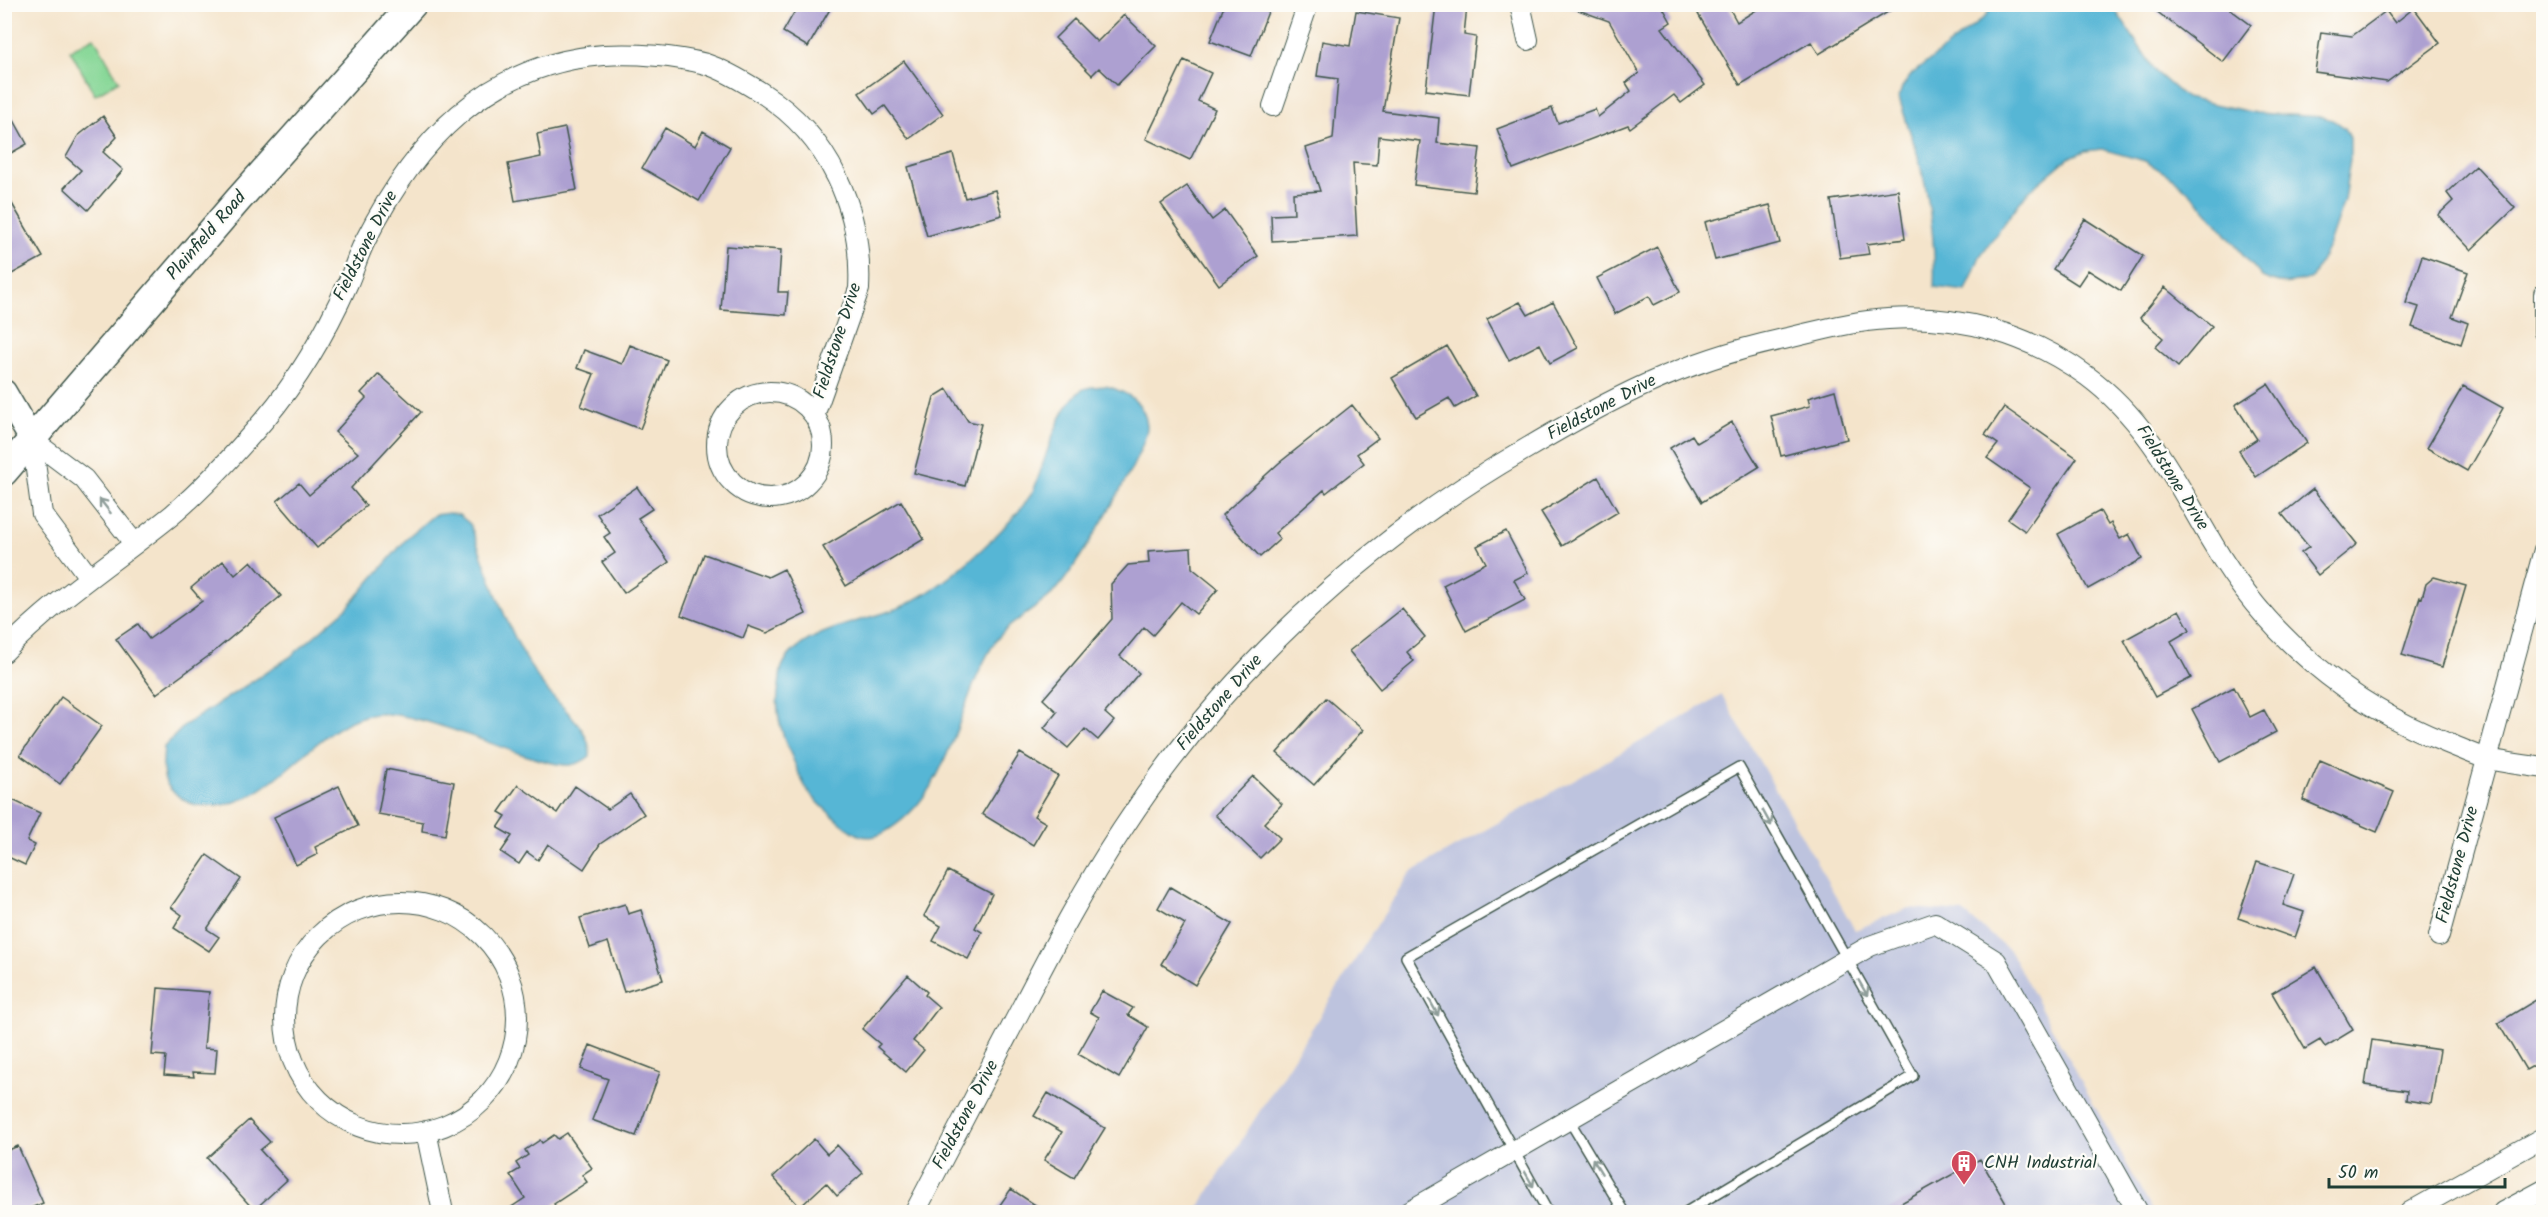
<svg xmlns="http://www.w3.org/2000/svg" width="2548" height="1217" font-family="Kalam,sans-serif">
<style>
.industrial{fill:#bdc3de}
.green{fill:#87d797;stroke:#538a66;stroke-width:1.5}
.water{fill:#56b6d5;stroke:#3a7a84;stroke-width:1.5}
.building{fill:#ada0d1}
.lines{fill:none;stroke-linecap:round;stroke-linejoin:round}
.service-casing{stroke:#3f564b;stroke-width:12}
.minor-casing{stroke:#3f564b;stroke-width:22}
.tertiary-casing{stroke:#3f564b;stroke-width:27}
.secondary-casing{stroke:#3f564b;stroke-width:30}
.service{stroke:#fff;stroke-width:9}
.minor{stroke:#fff;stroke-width:20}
.tertiary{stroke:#fff;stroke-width:24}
.secondary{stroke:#fff;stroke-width:27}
.oneway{stroke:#8f9e9a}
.labels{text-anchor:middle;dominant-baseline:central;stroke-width:4.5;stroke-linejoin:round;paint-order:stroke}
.street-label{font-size:18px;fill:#1f3d34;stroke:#fdfcf7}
.poi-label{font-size:18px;fill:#1f3d34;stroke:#fdfcf7;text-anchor:start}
</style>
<rect width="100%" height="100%" fill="#fdfcf7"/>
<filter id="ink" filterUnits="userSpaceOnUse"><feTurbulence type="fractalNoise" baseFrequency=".0167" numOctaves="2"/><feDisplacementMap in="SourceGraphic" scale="12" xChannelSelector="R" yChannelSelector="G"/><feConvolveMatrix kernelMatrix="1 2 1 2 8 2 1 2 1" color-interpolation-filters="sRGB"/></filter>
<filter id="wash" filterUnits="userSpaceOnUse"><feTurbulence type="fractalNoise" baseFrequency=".008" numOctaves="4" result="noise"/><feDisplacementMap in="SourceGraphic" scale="24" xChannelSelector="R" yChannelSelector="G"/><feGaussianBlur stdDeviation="1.35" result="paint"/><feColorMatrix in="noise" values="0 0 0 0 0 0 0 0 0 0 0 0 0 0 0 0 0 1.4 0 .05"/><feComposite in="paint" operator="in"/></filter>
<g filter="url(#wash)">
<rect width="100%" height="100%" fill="#f4e4cb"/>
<!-- industrial -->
<path class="industrial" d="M1722 695 1855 930 1909 908 1963 912 2009 950 2153 1212H1196L1410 873Z"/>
<!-- green -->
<path class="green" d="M94 37 119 81 95 95 70 50Z"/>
<!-- water -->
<path class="water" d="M1991 4 2112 5 2156 72 2186 98 2256 113 2323 117 2335 121 2345 128 2350 138V159L2344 200 2329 244 2312 278C2291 284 2283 287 2262 277L2200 203 2175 179 2145 161 2102 149 2085 151 2068 158 2026 194 1980 256 1966 291 1934 287C1936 249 1930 201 1920 163 1914 141 1905 120 1899 97L1902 87 1912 74 1986 16Z
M1106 386C1127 392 1145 402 1147 426 1148 451 1077 566 1058 588 1039 610 1008 620 993 645 956 705 953 790 888 830 880 836 869 839 859 835 846 829 817 803 808 791 801 781 797 768 792 757 782 736 774 710 779 686 780 680 780 672 782 667 797 630 868 621 901 607 942 589 981 552 1012 519 1019 511 1029 499 1034 489 1045 462 1057 407 1082 390 1088 386 1099 387 1106 386Z
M449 513 459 515 470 524C491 579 508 636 542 684 558 706 591 726 590 756 584 761 578 764 570 765 555 766 535 758 521 754 485 742 412 711 376 714 316 719 277 805 212 806 201 806 195 806 186 801 160 786 162 774 164 747L185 725 290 657 348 607 409 536 434 515Z"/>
<g id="blocks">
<!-- building -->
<path class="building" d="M799 4H833L808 47 783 32Z
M1225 4H1271L1251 56 1210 41Z
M1436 4 1467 6 1464 35 1476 37 1469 95 1426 90Z
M1571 4H1661L1671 22 1662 28 1705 85 1681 103 1674 95 1630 128 1628 125 1513 169 1497 129 1552 108 1558 123 1595 109 1598 117 1631 91 1626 83 1639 73 1609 21 1570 7Z
M1714 4H1727L1737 22 1766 4H1901L1819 54 1811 42 1740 85 1698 14Z
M2147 4H2223L2251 25 2223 62Z
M2414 8 2440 43 2387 82 2315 72 2321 32 2352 36 2386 11 2395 23Z
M1356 11 1399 18 1383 111 1439 118 1437 143 1480 148 1474 192 1414 185 1420 141 1379 136 1377 165 1353 163 1357 236 1272 241 1271 215 1294 214 1293 193 1320 191 1306 148 1333 139 1338 79 1317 76 1322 41 1350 46Z
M1124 15 1156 46 1117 85 1099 68 1092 75 1055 38 1074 19 1097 42Z
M1184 60 1211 73 1198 101 1215 109 1190 160 1146 139Z
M904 61 943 114 909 139 885 106 874 114 859 93Z
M4 102 27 144 4 157Z
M103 116 117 137 103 152 123 170 88 210 64 188 81 170 66 157 78 136Z
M565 128 577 190 515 201 508 164 541 157 537 134Z
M665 128 695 146 703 131 730 147 699 201 642 168Z
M953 154 965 198 995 190 1002 215 927 236 908 167Z
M2476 166 2515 208 2471 250 2438 215 2453 201 2447 193Z
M1187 186 1212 220 1225 210 1258 256 1219 285 1161 204Z
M4 190 43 257 10 275 4 266Z
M1898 190 1905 239 1867 244 1869 254 1840 258 1831 200Z
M1770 205 1780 243 1715 260 1705 222Z
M2085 219 2143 256 2121 291 2088 270 2078 285 2053 269Z
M726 246 781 250 778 292H788L786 315 721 310Z
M1657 247 1680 292 1654 305 1649 296 1615 314 1597 278Z
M2422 256 2468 272 2452 317 2468 323 2461 344 2412 327 2419 307 2406 303Z
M2165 287 2212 326 2178 367 2155 347 2163 338 2140 318Z
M1520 302 1528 315 1553 302 1578 348 1550 363 1540 344 1509 360 1487 319Z
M630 345 667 360 640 429 581 406 594 374 577 368 584 350 622 364Z
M1447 346 1476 396 1455 408 1449 398 1416 417 1392 378Z
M379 374 421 412 351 488 366 506 317 548 277 501 299 483 309 495 358 453 335 432 366 398 361 393Z
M2268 384 2307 443 2256 477 2239 451 2257 439 2235 405Z
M2463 386 2503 408 2467 471 2427 448Z
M947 389 968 421 981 424 965 486 914 473 934 397Z
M1835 390 1847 439 1781 456 1771 416 1810 406 1808 398Z
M1352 405 1378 438 1357 454 1364 463 1326 493 1324 490 1275 533 1280 539 1260 557 1222 515 1279 463Z
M2004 407 2077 458 2025 531 2008 519 2030 488 1987 458 1998 444 1985 435Z
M1732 422 1759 467 1702 502 1670 448 1692 435 1697 443Z
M1598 477 1618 512 1562 546 1541 512Z
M637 487 652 509 638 518 669 562 624 593 602 562 615 553 604 537 610 533 597 514Z
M2313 489 2357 544 2318 575 2301 553 2309 547 2282 514Z
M901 501 924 539 846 586 823 547Z
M2100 511 2108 525 2111 523 2120 539 2129 534 2142 559 2088 589 2058 534Z
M1506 531 1528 573 1514 580 1525 600 1466 631 1443 585 1486 563 1477 546Z
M1191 548 1192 568 1218 589 1196 614 1181 602 1153 635 1144 627 1120 656 1139 673 1105 713 1114 721 1098 740 1085 729 1068 748 1044 728 1057 712 1043 699 1112 619 1111 584 1128 565 1149 563 1148 551Z
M704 554 768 577 784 569 806 614 767 633 748 626 743 638 681 615Z
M223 561 235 575 251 561 281 596 210 655 156 694 116 639 138 624 149 639 202 601 191 588Z
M2434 577 2466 586 2442 667 2402 655 2420 597 2422 598 2426 584Z
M1402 609 1425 637 1407 652 1414 661 1380 689 1349 651Z
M2179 610 2190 630 2171 641 2191 678 2155 697 2124 640Z
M2234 687 2250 717 2264 710 2276 732 2220 762 2192 709Z
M61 697 102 726 60 784 20 755Z
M1326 698 1363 730 1314 785 1277 753Z
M1020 753 1058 776 1034 816 1046 823 1033 845 982 814Z
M2320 760 2394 792 2377 832 2303 800Z
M386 769 454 782 445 835 422 831 423 822 378 814Z
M1253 776 1282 804 1264 823 1280 838 1260 858 1215 815Z
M518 785 557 813 575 786 608 809 630 794 644 814 600 844 584 869 548 844 538 860 527 852 519 864 501 852 512 836 498 828 506 816 499 812Z
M339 786 358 826 315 847 318 854 296 865 274 817Z
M4 796 40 813 27 841 35 845 25 865 4 855Z
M207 855 241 879 207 929 219 937 209 951 174 928 182 915 171 907Z
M2257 862 2294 874 2283 905 2304 912 2295 938 2238 918Z
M948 871 992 894 975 928 982 932 968 959 933 941 941 926 924 916Z
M1170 887 1232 924 1195 985 1161 964 1185 924 1158 908Z
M625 904 628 914 641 910 663 980 624 992 608 942 590 948 580 918Z
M2316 967 2353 1030 2325 1047 2320 1040 2305 1049 2272 993Z
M908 975 927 992 925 995 939 1007 913 1041 924 1050 906 1072 877 1047 880 1044 862 1029Z
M158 988 209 992 204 1048 217 1049 215 1073 193 1072 194 1077 164 1075 166 1056 152 1055Z
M1102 991 1133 1008 1128 1015 1148 1027 1119 1078 1078 1054 1099 1017 1090 1012Z
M2544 995V1060L2526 1070 2498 1023Z
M2372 1040 2440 1050 2431 1104 2406 1100 2407 1091 2365 1085Z
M590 1045 660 1072 636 1136 592 1120 608 1079 581 1069Z
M1048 1093 1105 1128 1074 1178 1044 1160 1062 1132 1034 1116Z
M249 1120 270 1142 260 1150 287 1180 254 1210 207 1158Z
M567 1133 592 1168 582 1175 587 1182 554 1204 559 1212H504L525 1198 510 1175 520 1169 516 1163 528 1155 525 1150 540 1140 542 1143 554 1135 558 1139Z
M814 1139 827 1154 837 1145 863 1173 837 1196 826 1183 800 1207 773 1177Z
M18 1146 43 1203 21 1212H4V1152Z
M1980 1159 2011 1212H1885Z
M1011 1189 1046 1212H995Z"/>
</g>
</g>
<g filter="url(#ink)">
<use href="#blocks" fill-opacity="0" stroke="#3f564b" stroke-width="1.5"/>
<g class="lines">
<!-- service casing -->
<g class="service-casing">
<path id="service" d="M1569 1120 1624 1212
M1548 1212 1406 957 1739 767 1913 1076 1686 1212"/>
</g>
<!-- minor casing -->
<g class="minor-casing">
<path id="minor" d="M1520 4 1528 40
M1273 106 1308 4
M2544 294V332
M717 445a53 53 0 1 1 106 0a53 53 0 1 1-106 0Z
M32 440 42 514 89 577
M32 440 84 479 134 543
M4 652C55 599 115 561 172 515 206 486 236 453 265 419 299 379 327 330 348 283 354 269 358 255 365 241 415 142 486 64 604 55 635 53 676 56 706 64 725 70 746 83 762 93 829 136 863 210 859 289L815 413
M285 1018a116 116 0 1 1 232 0a116 116 0 1 1-232 0Z
M2439 936 2544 550
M426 1131 443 1212
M915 1212C951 1143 987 1074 1023 1005 1054 945 1085 886 1122 830 1223 674 1363 543 1524 450 1610 399 1680 362 1779 340 1815 332 1851 321 1888 319 1959 314 2030 334 2087 376 2147 420 2177 483 2213 544 2267 636 2348 704 2447 743 2460 748 2474 755 2488 759 2506 763 2525 765 2544 768
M1408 1212 1870 946 1935 923 1996 961 2138 1212
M2410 1212 2544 1137
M2503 1212 2544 1190"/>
</g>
<!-- tertiary casing -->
<g class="tertiary-casing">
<path id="tertiary" d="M4 392 32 440"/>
</g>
<!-- secondary casing -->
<g class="secondary-casing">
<path id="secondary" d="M4 472 238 200 413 4"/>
</g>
<!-- service -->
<use href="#service" class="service"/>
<!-- minor -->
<use href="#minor" class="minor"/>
<!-- tertiary -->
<use href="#tertiary" class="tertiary"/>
<!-- secondary -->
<use href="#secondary" class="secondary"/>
</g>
<!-- one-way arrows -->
<defs><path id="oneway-shaft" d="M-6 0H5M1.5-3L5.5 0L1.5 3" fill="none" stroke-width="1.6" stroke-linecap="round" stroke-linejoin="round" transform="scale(1.5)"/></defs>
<g class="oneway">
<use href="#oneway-shaft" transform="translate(105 506) rotate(-128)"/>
<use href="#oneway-shaft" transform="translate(1767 818) rotate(61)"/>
<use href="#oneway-shaft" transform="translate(1863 988) rotate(60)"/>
<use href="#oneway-shaft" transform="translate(1434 1008) rotate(61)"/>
<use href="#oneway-shaft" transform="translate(1597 1166) rotate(-121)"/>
<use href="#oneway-shaft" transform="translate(1529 1179) rotate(60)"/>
</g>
</g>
<!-- icons -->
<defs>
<g id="building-pin" transform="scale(1.35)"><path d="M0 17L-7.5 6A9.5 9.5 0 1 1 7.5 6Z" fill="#d1495b" stroke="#fdfcf7"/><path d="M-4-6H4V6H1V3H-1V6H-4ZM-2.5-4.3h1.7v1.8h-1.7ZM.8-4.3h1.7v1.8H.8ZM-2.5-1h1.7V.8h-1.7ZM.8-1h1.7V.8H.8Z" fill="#fff"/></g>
</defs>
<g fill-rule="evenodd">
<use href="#building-pin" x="1964" y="1163"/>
</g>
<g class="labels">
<!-- street labels -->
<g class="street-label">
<text transform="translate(207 236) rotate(-49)">Plainfield Road</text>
<text transform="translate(366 246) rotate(-63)">Fieldstone Drive</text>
<text transform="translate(838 341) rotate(-72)">Fieldstone Drive</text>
<text transform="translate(1602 408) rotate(-28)">Fieldstone Drive</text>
<text transform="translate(2172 478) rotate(58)">Fieldstone Drive</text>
<text transform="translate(1220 703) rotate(-49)">Fieldstone Drive</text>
<text transform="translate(2458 865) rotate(-75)">Fieldstone Drive</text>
<text transform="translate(966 1115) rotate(-62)">Fieldstone Drive</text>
</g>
<!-- poi labels -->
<g class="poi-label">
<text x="1984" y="1163">CNH Industrial</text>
</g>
</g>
<!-- margin -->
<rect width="2548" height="1217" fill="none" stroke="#fdfcf7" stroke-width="24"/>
<!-- scale -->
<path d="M2329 1178v9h176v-9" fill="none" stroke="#1f3d34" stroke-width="3"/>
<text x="2338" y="1178" font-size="18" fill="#1f3d34" stroke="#fdfcf7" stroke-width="4.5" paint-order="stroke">50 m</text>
</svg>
